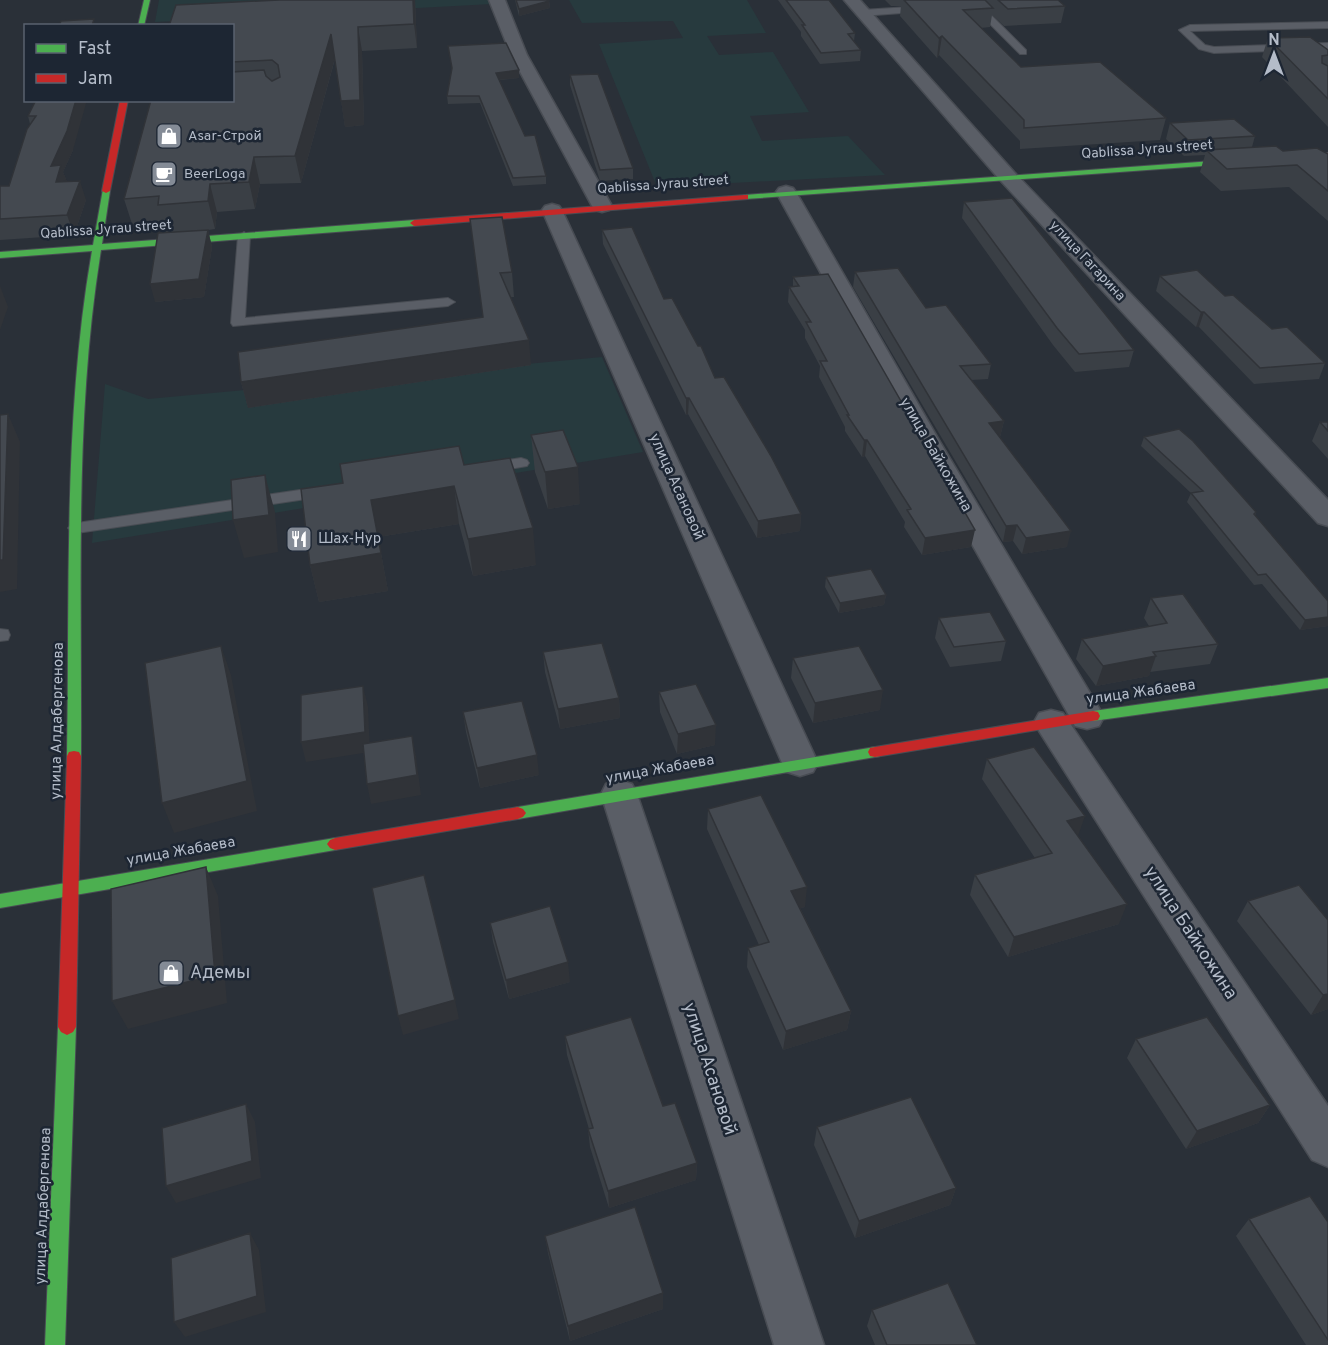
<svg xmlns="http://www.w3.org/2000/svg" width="1328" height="1345" font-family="Overpass,sans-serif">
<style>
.green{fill:#273a3e}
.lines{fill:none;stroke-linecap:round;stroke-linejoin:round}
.lane-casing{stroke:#484c53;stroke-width:2}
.street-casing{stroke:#484c53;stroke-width:3}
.fast-casing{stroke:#484c53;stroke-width:2}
.jam-casing{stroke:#484c53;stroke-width:2}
.lane{fill:#5a5e66;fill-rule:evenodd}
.street{fill:#5a5e66;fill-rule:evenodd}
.fast{fill:#4caf50;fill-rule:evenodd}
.jam{fill:#c62828;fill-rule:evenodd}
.wall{fill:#3a3f45}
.shaded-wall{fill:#303338}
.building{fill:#444950;stroke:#303338;stroke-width:1.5}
.labels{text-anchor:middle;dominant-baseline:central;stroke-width:5;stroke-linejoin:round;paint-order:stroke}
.far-poi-label{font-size:14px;fill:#b4bcc9;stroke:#1d2633;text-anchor:start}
.far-street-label{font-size:14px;fill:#b4bcc9;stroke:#1d2633}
.street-label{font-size:15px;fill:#b4bcc9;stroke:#1d2633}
.poi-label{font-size:15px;fill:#b4bcc9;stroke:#1d2633;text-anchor:start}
.near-street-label{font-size:18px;fill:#b4bcc9;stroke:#1d2633}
.near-poi-label{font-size:18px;fill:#b4bcc9;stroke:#1d2633;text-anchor:start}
</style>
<rect width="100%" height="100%" fill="#2a3038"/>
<!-- green -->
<path class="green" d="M159 0H491L492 4 155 22Z
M569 0H747L766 33 707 36 719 55 773 52 809 112 750 116 762 141 848 136 885 175 657 187 599 44 683 38 673 21 582 23Z
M602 357 643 452 92 543 105 384 148 399Z"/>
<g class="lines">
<!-- lane casing -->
<g class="lane-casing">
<path id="lane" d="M969 4 981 5 1026 50V54H1020L976 10 966 9 964 7Z
M925 6 930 9 928 11 862 16 857 13 862 10Z
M1328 22V28L1190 31 1205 45 1214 47 1328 43V49L1214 53 1199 49 1179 30 1190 25Z
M244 232 250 236 245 318 448 298 455 302 448 306 233 326 231 323 238 236Z
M521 458 527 460 529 463 527 466 487 473 479 468 487 463Z
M327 486 333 487 335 491 333 495 77 533 71 532 68 528 71 524 77 523Z
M0 629 8 630 10 635 8 640 0 641Z"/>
</g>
<!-- street casing -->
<g class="street-casing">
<path id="street" d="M489 0H505L527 55 612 206 609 210 602 212 595 210 592 206 511 55Z
M844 0H860L1014 172 1328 500V526L1318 523 1000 180Z
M786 186 793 188 796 192 940 442 1099 708 1104 717 1099 726 1087 729 1075 726 914 442 776 192 779 188Z
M552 204 559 206 562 210 818 763 813 772 800 776 787 772 782 763 542 210 545 206Z
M1051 710 1063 713 1328 1106V1167L1312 1160 1039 731 1034 722 1039 713Z
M619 780 632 784 637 794 824 1345H774L601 794 606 784Z"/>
</g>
<!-- fast casing -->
<g class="fast-casing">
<path id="fast" d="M144 0H150L144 26H138Z
M1213 161H1216V165L745 199 741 197 745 195Z
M103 189 110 191 102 244 414 220 418 223 414 226 101 250C74 416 82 588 81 756L79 760H69L67 756C70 588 63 416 92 251L0 258V252L93 245Z
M1328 678V688L1093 721 1088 720 1086 716 1088 712 1093 711Z
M875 747 880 748 882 752 880 756 875 757 518 819 513 817 510 813 513 809 518 807Z
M335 838 340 840 343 844 340 848 335 850 0 908V894Z
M67 1019 73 1022 76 1027 65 1345H45L58 1027 61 1022Z"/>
</g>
<!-- jam casing -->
<g class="jam-casing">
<path id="jam" d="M120 100H128L110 191 106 193 102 191Z
M1328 153V157L1213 165 1209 163 1213 161Z
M745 195H748V199L414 226 410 223 414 220Z
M1093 711 1098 712 1100 716 1098 720 875 757 870 756 868 752 870 748 875 747Z
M74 751 79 752 81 756 76 1027 73 1032 67 1035 61 1032 58 1027 67 756 69 752Z
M518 807 523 809 526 813 523 817 518 819 335 850 330 848 327 844 330 840 335 838Z"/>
</g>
<!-- lane -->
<use href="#lane" class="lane"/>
<!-- street -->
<use href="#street" class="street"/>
<!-- fast -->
<use href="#fast" class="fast"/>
<!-- jam -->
<use href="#jam" class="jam"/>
</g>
<!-- wall -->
<path class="wall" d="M415 0 417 48 362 51 364 125 345 127 335 59 301 183 260 184 255 209 217 212 215 229 208 230 212 247 204 297 155 302 166 233 163 224 133 227 124 199 232 100V26Z
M515 0H549L550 8 519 16Z
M778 0H829L855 33 854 41 861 50 860 61 820 64 801 36V32Z
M885 0H1058L1065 6 1061 23 1004 26 992 15 990 27 981 28 1021 67 1166 118 1160 140 1020 149V141L939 55 937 58 900 16 901 6H891Z
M1268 38 1328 50V127L1262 57Z
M448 46 519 70V78L499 80 525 136 546 176V184L513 186 480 103 448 104 447 96 452 69Z
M570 75 633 168V179L600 181 570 85Z
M36 100 73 150 63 172 67 182 86 200 74 235 0 240V186H9L30 124 28 116Z
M1170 123 1255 136 1252 147 1283 151 1328 154V221L1289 187 1221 191 1200 172 1205 155 1184 156 1166 139Z
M964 202 1134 350 1129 367 1075 372 1053 345 962 218Z
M470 219 512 272 514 297H511L531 365 248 408 241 382 483 317Z
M602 230 664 299 801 514 800 531 757 538 688 414 686 415 603 244Z
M855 272 926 308 991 364 988 379 971 380 1004 421 1000 437H999L1067 547 1022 554 1013 541 1003 542 853 287Z
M1160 276 1225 296 1272 329 1325 363 1319 379 1254 384 1199 327H1196L1156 291Z
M793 277 971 547 922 555 904 527 905 522 865 456 862 457 845 431V427L819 377 820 366 805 338V330L788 302 789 287H793Z
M1320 422H1328V459L1312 441Z
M531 435 580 504 548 509 535 472Z
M1144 437 1256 512 1255 516 1328 601V626L1300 630 1262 584 1254 585 1187 502 1191 493 1141 446Z
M464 465 536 565 473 576 459 524 378 537 388 591 319 602 310 565Z
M826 577 886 595 884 605 839 613 825 587Z
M1151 598 1218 644 1210 664 1150 672 1149 676 1096 686 1076 659 1082 639 1149 626 1144 618Z
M939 618 1006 641 1001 661 950 667 935 638Z
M543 652 619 698 620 718 560 729 545 672Z
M793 658 880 710 813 723 791 678Z
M659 692 715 745 677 754 660 712Z
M463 712 539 775 480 788 466 732Z
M987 759 1078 836 1119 924 1008 957 970 895 975 875 1035 858 982 779Z
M708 809 805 907 800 908 851 1011 847 1030 783 1050 747 967 748 948 759 945 707 829Z
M1299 885 1328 1009 1311 1015 1237 921 1248 901Z
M490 923 570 982 509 999 493 942Z
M565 1036 663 1106 697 1163 696 1180 609 1208 590 1147 588 1129H589L567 1055Z
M1136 1039 1270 1105 1258 1123 1186 1149 1127 1058Z
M817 1127 956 1188 950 1205 855 1238 814 1145Z
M1249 1219 1328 1222V1345H1306L1236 1236Z
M545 1236 663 1293V1309L570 1341 548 1253Z
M872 1310 977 1345H875L867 1326Z"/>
<!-- shaded-wall -->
<path class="shaded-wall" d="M413 0H415L417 48 414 24Z
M549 1 550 8 519 16V9Z
M358 27 362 51 364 125 345 127 341 101Z
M331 34 335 58 301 183 295 156Z
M942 36 939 55 937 58 939 38Z
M519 70V78L497 80 496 73Z
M76 100H87L73 150 63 172 68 184 63 202 51 166Z
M254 157 260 184 255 209 249 182Z
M80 181 86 200 74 235 67 215Z
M210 184 217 212 215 229 208 201Z
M208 230 212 247 204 297 155 302 150 284Z
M0 286 8 307 0 330Z
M1201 312H1204L1199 327H1196Z
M529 340 531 365 248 408 241 382Z
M686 398H689L688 414 686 415Z
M8 414 20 442 17 589 0 592V560Z
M1004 421 1000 437 986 439 989 423Z
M864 440H867L865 456 862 457Z
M578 467 580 504 548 509 545 472Z
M265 475 275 512 278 552 244 558 233 520Z
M454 486 459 524 378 537 388 591 319 602 310 565 371 500Z
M801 514 800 531 757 538 758 521Z
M1017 525 1013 541 1003 542 1006 526Z
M533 528 536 565 473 576 468 539Z
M975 530 971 547 922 555 925 538Z
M1071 531 1067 547 1022 554 1026 538Z
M886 595 884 605 839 613 840 603Z
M1328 617V626L1300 630 1305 620Z
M221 646 231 675 257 811 174 833 162 803Z
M1156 656 1149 676 1096 686 1103 666Z
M363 686 368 707 370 752 306 762 301 742Z
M883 690 880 710 813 723 815 703Z
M619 698 620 718 560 729 558 709Z
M716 725 715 745 677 754 678 734Z
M412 736 416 756 421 795 371 804 367 784Z
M537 755 539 775 480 788 477 768Z
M1085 816 1078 836 1067 821Z
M206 867 218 896 227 1003 128 1029 112 1001Z
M807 887 805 907 789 911 791 891Z
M1127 904 1119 924 1008 957 1014 937Z
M568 962 570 982 509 999 506 980Z
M1328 994V1009L1311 1015 1323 995Z
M455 1000 459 1019 403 1035 398 1016Z
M851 1011 847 1030 783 1050 786 1031Z
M246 1104 255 1122 261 1178 176 1203 166 1186Z
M1270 1105 1258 1123 1186 1149 1197 1131Z
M697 1163 696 1180 609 1208 608 1191Z
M956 1188 950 1205 855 1238 859 1221Z
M250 1233 259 1250 266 1312 185 1337 174 1322Z
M663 1293V1309L570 1341 568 1326Z"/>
<!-- building -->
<path class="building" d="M279 0H413L414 24 358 27 360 100 341 101 331 34 295 156 254 157 249 182 210 184 208 201 158 205 159 196 124 199 151 100H232V72L264 70 266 76 272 81 280 77 278 65 272 60 232 62V26H169L176 5Z
M516 0H549V1L519 9Z
M786 0H829L855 33 848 34 861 50 821 53 802 25H805Z
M904 0H985L993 8 963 10 1021 67 1100 62 1166 118 1024 128V120L942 36 939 38Z
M998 0H1058L1065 6 1008 9Z
M94 19 92 26H59L61 21Z
M1310 37 1328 50V55L1322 56V63L1328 66V99L1268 38Z
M506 43 519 70 496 73 525 136 535 135 546 176 513 178 479 96H447L452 68 448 46Z
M598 74 633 168 600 170 570 75Z
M36 100H76L67 131 51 166 61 165 56 182 80 181 67 215 0 219V186H9L27 129 36 116H28Z
M1234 119 1255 136 1188 140 1170 123Z
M1276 146 1283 151 1317 148 1328 154V191L1297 165 1227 169 1206 150Z
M1012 198 1134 350 1079 354 1057 328 964 202Z
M502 217 512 272 500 273 529 340 241 382 238 352 483 317 470 219Z
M632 227 664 299 672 298 698 346H701L715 378 724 377 771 456 801 514 758 521 689 398H686L602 230Z
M208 230 199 279 150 284 158 233Z
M898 268 926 308 946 305 991 364 960 366 1004 421 989 423 1071 531 1026 538 1017 525 1006 526 855 272Z
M1197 270 1225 296 1233 295 1272 329 1287 327 1325 363 1260 368 1204 312H1201L1160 276Z
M828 274 975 530 925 538 907 510 911 509 867 440H864L847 415H849L820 361H827L806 322H811L789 287 799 286 793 277Z
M8 414 3 560H0V415Z
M1320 422H1328V431Z
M1179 429 1193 441 1256 512 1254 514 1328 601V617L1305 620 1266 574 1258 575 1191 493 1203 491 1144 437Z
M563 430 578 467 545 472 531 435Z
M459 446 464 465 510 458 533 528 468 539 454 486 371 500 381 553 310 565 301 489 343 483 340 464Z
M265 475 269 515 233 520 231 480Z
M871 569 886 595 840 603 826 577Z
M1183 594 1218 644 1153 652 1156 656 1103 666 1082 639 1167 623 1151 598Z
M990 612 1006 641 954 647 939 618Z
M602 643 619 698 558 709 543 652Z
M221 646 247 781 162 803 145 663Z
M859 646 883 690 815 703 793 658Z
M696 684 716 725 678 734 659 692Z
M363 686 365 732 301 742V695Z
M522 701 537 755 477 768 463 712Z
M412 736 417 775 367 784 363 744Z
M1034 747 1085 816 1067 821 1127 904 1014 937 975 875 1052 853 987 759Z
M761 795 807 887 791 891 851 1011 786 1031 748 948 769 942 708 809Z
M206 867 215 975 112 1001 111 889Z
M424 875 455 1000 398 1016 372 888Z
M1299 885 1328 920V994L1323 995 1248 901Z
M550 906 568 962 506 980 490 923Z
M631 1017 663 1106 675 1103 697 1163 608 1191 588 1129 593 1128 565 1036Z
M1207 1017 1270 1105 1197 1131 1136 1039Z
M911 1097 956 1188 859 1221 817 1127Z
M246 1104 252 1161 166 1186 162 1128Z
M1310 1196 1328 1222V1340L1249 1219Z
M635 1207 663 1293 568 1326 545 1236Z
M250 1233 257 1296 174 1322 171 1258Z
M948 1283 977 1345H887L872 1310Z"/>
<!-- icons -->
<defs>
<g id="shop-square" transform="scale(1.35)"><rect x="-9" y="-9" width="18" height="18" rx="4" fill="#848b96" stroke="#1d2633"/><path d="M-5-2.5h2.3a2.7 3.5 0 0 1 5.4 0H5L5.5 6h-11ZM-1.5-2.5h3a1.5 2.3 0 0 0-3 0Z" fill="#fff"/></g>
<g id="cafe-square" transform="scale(1.35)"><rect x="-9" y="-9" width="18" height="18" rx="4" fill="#848b96" stroke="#1d2633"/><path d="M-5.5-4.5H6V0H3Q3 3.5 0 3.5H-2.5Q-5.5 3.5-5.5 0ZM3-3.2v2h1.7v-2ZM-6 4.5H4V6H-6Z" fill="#fff"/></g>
<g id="restaurant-square" transform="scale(1.35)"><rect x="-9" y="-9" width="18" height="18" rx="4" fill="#848b96" stroke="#1d2633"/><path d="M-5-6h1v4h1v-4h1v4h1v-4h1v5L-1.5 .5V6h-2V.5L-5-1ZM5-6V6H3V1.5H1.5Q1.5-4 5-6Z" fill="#fff"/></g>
</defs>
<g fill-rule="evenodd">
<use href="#shop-square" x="169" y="136"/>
<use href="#cafe-square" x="164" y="174"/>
<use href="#restaurant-square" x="299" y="539"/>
<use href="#shop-square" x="171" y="973"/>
</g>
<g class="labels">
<!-- far-poi labels -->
<g class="far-poi-label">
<text x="188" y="136">Asar-Строй</text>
<text x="184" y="174">BeerLoga</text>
</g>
<!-- far-street labels -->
<g class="far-street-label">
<text transform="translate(1147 150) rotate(-4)">Qablissa Jyrau street</text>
<text transform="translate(663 185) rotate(-4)">Qablissa Jyrau street</text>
<text transform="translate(106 230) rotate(-4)">Qablissa Jyrau street</text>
<text transform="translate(1087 261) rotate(47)">улица Гагарина</text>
</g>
<!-- street labels -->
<g class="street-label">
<text transform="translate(935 455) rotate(60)">улица Байкожина</text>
<text transform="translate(676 487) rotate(66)">улица Асановой</text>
<text transform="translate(1141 693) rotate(-8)">улица Жабаева</text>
<text transform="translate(58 721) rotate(-89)">улица Алдабергенова</text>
<text transform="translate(660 770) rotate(-10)">улица Жабаева</text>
<text transform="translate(181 852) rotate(-10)">улица Жабаева</text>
<text transform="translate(44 1206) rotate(-88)">улица Алдабергенова</text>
</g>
<!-- poi labels -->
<g class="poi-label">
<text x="318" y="539">Шах-Нур</text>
</g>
<!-- near-street labels -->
<g class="near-street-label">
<text transform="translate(1190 933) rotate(57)">улица Байкожина</text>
<text transform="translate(709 1069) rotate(72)">улица Асановой</text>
</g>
<!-- near-poi labels -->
<g class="near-poi-label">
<text x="190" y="973">Адемы</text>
</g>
</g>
<!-- legend -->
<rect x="24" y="24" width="210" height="78" fill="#1d2633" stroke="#59626f" stroke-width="1.5"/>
<rect x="36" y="44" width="30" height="9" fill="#4caf50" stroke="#59626f" stroke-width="1.5"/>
<text x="78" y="54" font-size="18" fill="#b4bcc9">Fast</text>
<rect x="36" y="74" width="30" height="9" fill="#c62828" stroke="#59626f" stroke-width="1.5"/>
<text x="78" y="84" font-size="18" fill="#b4bcc9">Jam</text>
<!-- north arrow -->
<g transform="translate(1274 54)" stroke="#1d2633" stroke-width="4.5" paint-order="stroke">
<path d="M0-4.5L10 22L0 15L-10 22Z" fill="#b4bcc9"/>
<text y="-9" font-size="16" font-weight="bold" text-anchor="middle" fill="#b4bcc9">N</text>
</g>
</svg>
